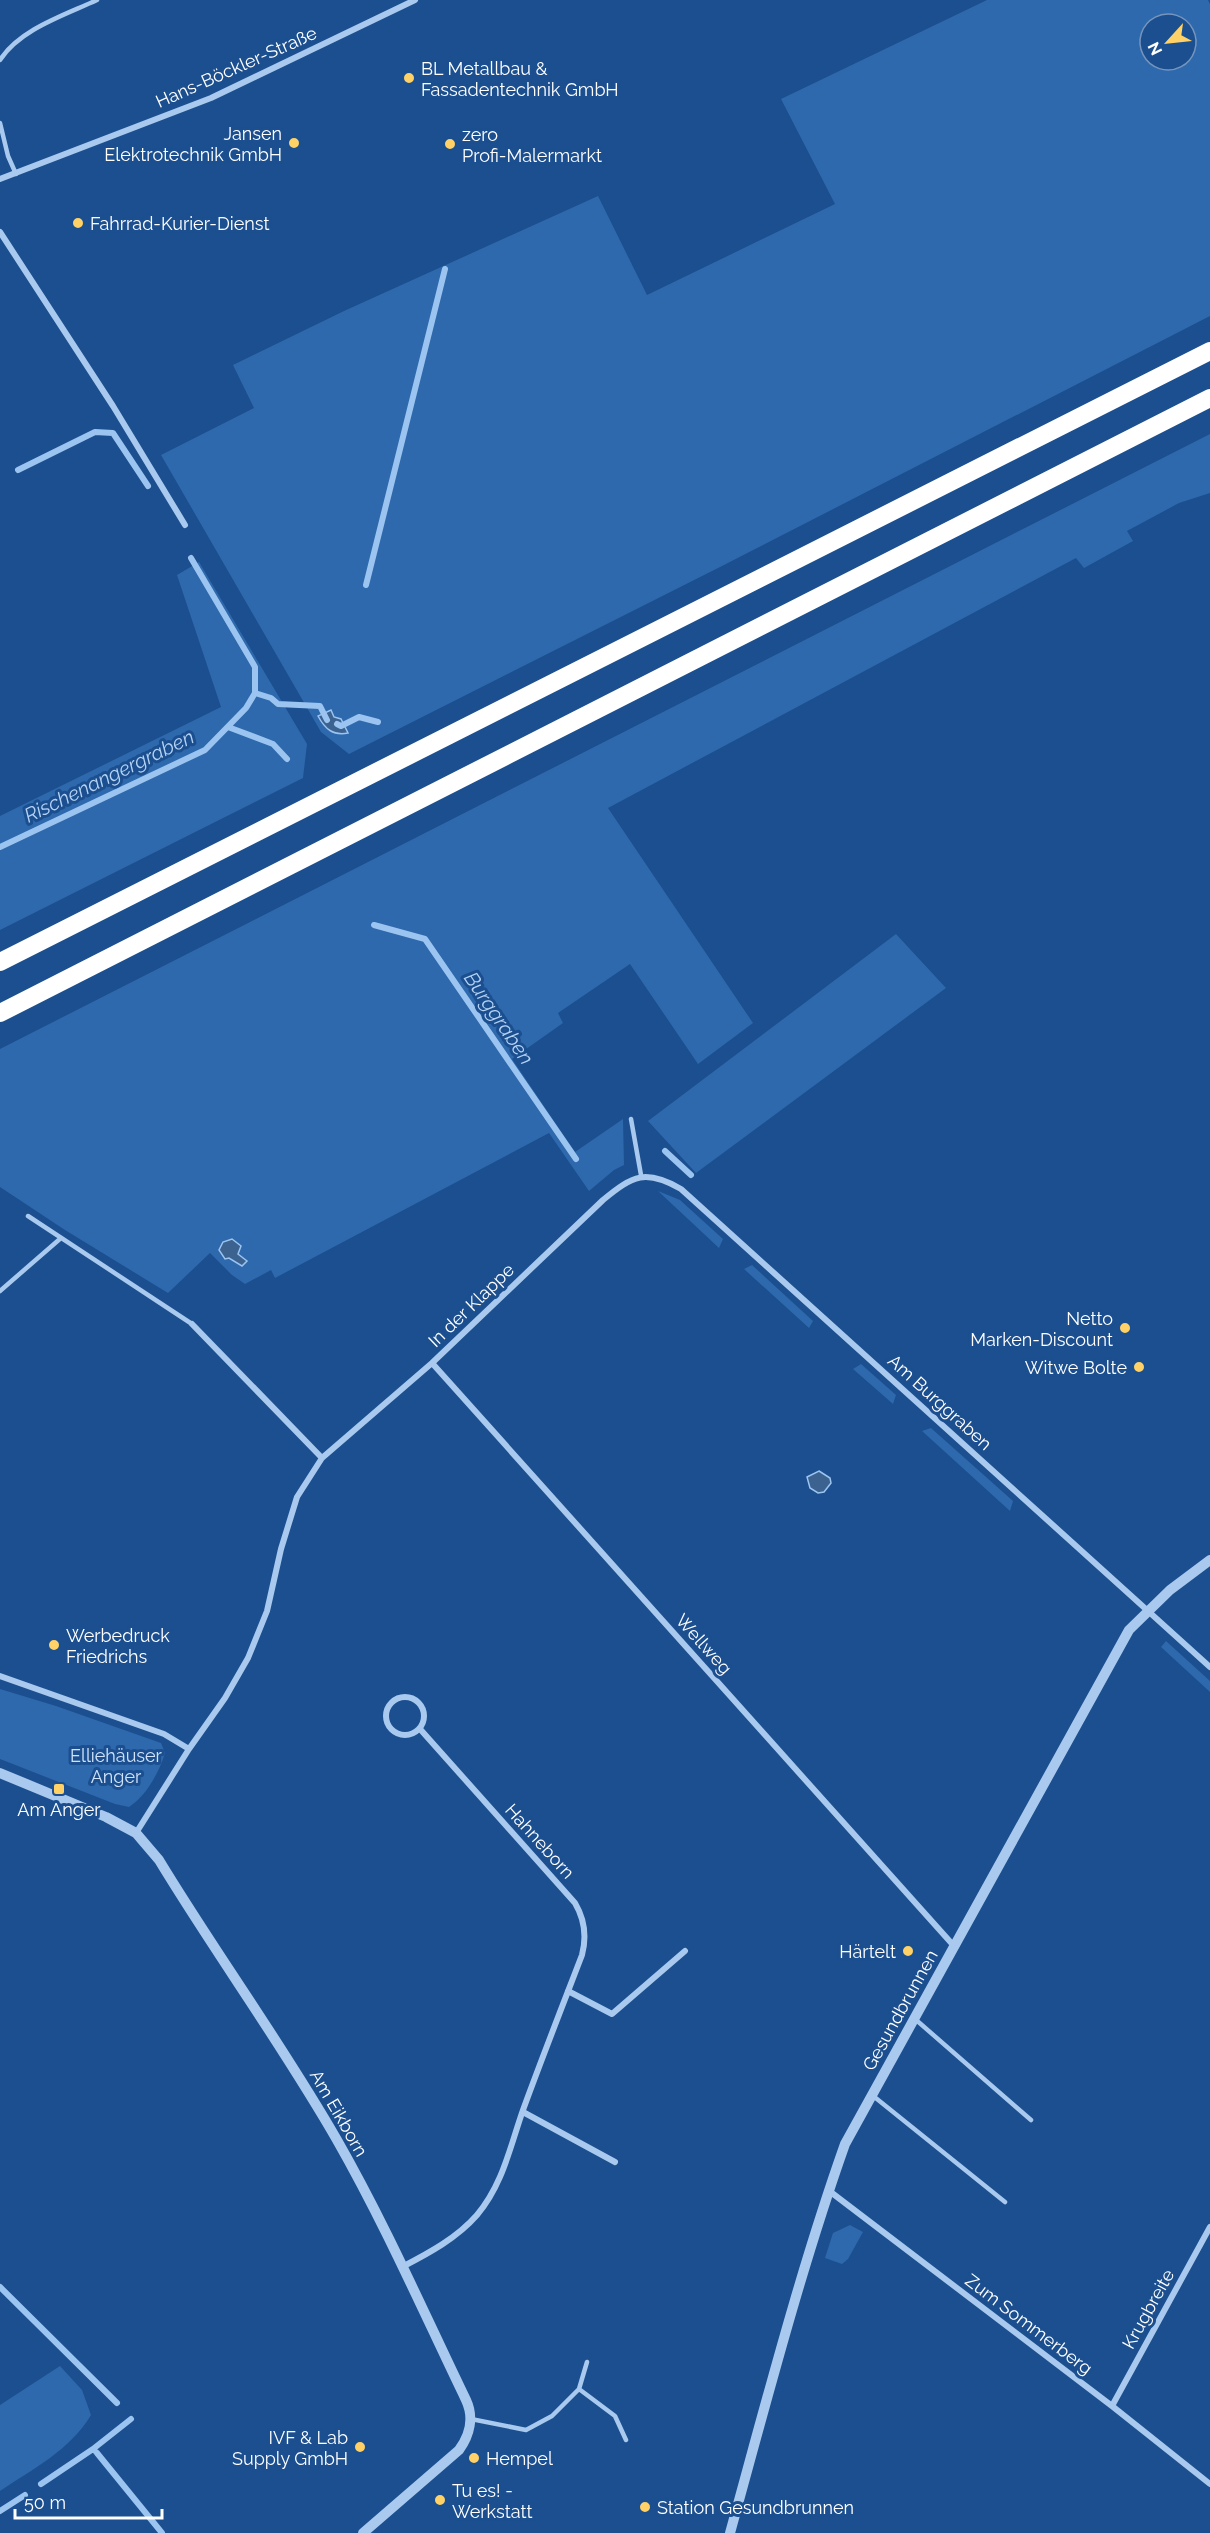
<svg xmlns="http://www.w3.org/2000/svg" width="1210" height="2533" font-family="Raleway,sans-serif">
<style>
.green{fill:#2e69ad;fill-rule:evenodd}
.water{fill:#3c6290;stroke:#9cc4f0;stroke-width:1.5}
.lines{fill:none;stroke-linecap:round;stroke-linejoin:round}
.stream{stroke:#9cc4f0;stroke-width:6}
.service{stroke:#a9c9ee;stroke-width:4.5}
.minor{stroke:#a9c9ee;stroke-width:6}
.tertiary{stroke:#a9c9ee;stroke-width:10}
.motorway{stroke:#fff;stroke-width:18}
.poi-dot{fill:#ffd166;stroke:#1b4f8f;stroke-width:2}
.labels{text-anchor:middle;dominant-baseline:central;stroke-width:6;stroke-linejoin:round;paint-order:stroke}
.street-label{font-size:18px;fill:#fff;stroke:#1b4f8f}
.poi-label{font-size:18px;fill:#fff;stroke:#1b4f8f;text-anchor:start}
.park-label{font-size:18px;fill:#cfe3fa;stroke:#1b4f8f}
.water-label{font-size:20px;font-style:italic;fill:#b5d3f5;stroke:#1b4f8f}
</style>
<rect width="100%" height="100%" fill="#1b4f8f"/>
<!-- green -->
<path class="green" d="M987 0H1208L1210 4V316L722 566 349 754 321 732 161 455 254 408 233 365 344 311 598 196 647 295 835 204 781 99ZM1150 24H1186V60H1150Z
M1210 434V493L1179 503 1127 531 1133 541 1084 568 1076 558 608 808 753 1023 698 1064 630 964 558 1013 563 1023 512 1059 575 1152 623 1119 624 1165 614 1170 589 1191 549 1133 275 1278 271 1270 245 1284 232 1275 210 1253 168 1293 65 1230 0 1187V1049Z
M199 562 307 744 303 778 0 930V816L221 707 177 575Z
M896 934 946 988 696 1173 648 1121Z
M658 1191 680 1200 723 1239 719 1248Z
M752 1265 813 1321 809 1328 744 1269Z
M861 1364 896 1395 893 1404 853 1369Z
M931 1428 1013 1501 1010 1511 922 1431Z
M1166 1641 1210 1681V1692L1161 1647Z
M0 1689 56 1706 161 1743 165 1753C159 1773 146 1796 129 1807L115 1804 0 1759Z
M850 2225 863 2232 848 2259 842 2264 825 2258 833 2233Z
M60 2366 82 2390 91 2415C70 2450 33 2469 0 2491V2405Z"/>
<!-- water -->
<path class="water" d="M331 710 334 717 341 719 348 733C333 736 325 729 318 716Z
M232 1239 241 1246 238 1254 247 1261 242 1266 229 1258 225 1259 219 1250 223 1242Z
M819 1471 830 1478 831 1483 824 1492 818 1493 810 1488 807 1477Z"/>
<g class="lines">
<!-- stream -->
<path class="stream" d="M18 470 95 432 113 433 148 486
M366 585 445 269
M255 693 271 698 278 704 320 706 327 720
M337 724 341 726 359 717 378 722
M228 727 273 744 287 759
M0 847 205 750 246 708 255 693V667L191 558
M374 925 425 939 576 1159
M665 1151 691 1175
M0 2287 117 2403
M95 2451 93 2449 131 2419
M97 2453 162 2533
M41 2484 93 2449
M0 2511 25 2495"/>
<!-- service -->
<path class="service" d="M0 60C20 29 65 15 97 0
M0 123 8 156 16 174
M631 1119 641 1175
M28 1216 192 1324
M0 1291 61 1238
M915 2019 1031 2120
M872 2095 1005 2202
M587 2362 579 2389 615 2416 626 2440
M471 2419 526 2430 552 2416 579 2389"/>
<!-- minor -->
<path class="minor" d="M0 179 211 98 415 0
M0 232 113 406 185 525
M192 1324 322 1458
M432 1363 954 1946
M0 1676 164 1734 189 1749
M386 1716a19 19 0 1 1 38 0a19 19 0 1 1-38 0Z
M136 1833 189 1749 225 1698 248 1658 267 1611 281 1549 297 1497 322 1458 432 1363 603 1200C633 1175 646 1169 681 1189L1210 1667
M568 1991 612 2014 685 1951
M523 2112 615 2162
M828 2190 1112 2406 1210 2484
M402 2267C429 2253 457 2238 477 2215 503 2184 510 2147 523 2110 542 2058 562 2007 582 1955 587 1936 585 1920 575 1903L420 1729
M1112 2406 1210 2227"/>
<!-- tertiary -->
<path class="tertiary" d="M0 1773 106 1817 136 1833 159 1860C216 1954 282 2044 337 2140 385 2224 424 2313 466 2400 474 2417 470 2435 459 2450L363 2533
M730 2533C766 2403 800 2271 845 2144L1129 1630 1170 1590 1210 1560"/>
<!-- motorway -->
<path class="motorway" d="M0 962 1210 351
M0 1013 1210 398"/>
</g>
<!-- markers -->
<g class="poi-dot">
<circle cx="409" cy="78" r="6"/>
<circle cx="294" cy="143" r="6"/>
<circle cx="450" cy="144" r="6"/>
<circle cx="78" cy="223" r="6"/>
<circle cx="1125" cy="1328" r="6"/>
<circle cx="1139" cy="1367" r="6"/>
<circle cx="54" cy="1645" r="6"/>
<rect x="53" y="1783" width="12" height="12" rx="3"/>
<circle cx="908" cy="1951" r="6"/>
<circle cx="360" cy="2447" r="6"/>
<circle cx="474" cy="2458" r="6"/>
<circle cx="440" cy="2500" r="6"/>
<circle cx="645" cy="2507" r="6"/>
</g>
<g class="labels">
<!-- street labels -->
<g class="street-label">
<text transform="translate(236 67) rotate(-24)">Hans-Böckler-Straße</text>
<text transform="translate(471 1305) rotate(-44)">In der Klappe</text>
<text transform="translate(940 1402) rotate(42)">Am Burggraben</text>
<text transform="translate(704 1644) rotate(48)">Wellweg</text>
<text transform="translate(540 1841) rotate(48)">Hahneborn</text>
<text transform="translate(900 2010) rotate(-61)">Gesundbrunnen</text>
<text transform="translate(339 2113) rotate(60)">Am Eikborn</text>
<text transform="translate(1148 2309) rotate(-61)">Krugbreite</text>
<text transform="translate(1029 2324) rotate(37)">Zum Sommerberg</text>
</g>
<!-- poi labels -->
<g class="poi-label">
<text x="421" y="68">BL Metallbau &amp;<tspan x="421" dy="21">Fassadentechnik GmbH</tspan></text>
<text x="282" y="133" text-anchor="end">Jansen<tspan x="282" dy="21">Elektrotechnik GmbH</tspan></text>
<text x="462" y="134">zero<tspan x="462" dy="21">Profi-Malermarkt</tspan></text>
<text x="90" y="223">Fahrrad-Kurier-Dienst</text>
<text x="1113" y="1318" text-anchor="end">Netto<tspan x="1113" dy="21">Marken-Discount</tspan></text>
<text x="1127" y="1367" text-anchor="end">Witwe Bolte</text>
<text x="66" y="1635">Werbedruck<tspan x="66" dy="21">Friedrichs</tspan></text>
<text x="59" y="1809" text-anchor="middle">Am Anger</text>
<text x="896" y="1951" text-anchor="end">Härtelt</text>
<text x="348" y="2437" text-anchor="end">IVF &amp; Lab<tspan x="348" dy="21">Supply GmbH</tspan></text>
<text x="486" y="2458">Hempel</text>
<text x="452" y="2490">Tu es! -<tspan x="452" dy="21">Werkstatt</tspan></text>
<text x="657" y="2507">Station Gesundbrunnen</text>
</g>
<!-- park labels -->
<g class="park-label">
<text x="116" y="1755">Elliehäuser<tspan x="116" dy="21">Anger</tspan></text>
</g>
<!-- water labels -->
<g class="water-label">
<text transform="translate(109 776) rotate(-26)">Rischenangergraben</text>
<text transform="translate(499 1018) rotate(56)">Burggraben</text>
</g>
</g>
<!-- north arrow -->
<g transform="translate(1168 42) rotate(243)"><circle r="28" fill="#1b4f8f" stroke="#7695bc" stroke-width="1.5"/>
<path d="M0-4.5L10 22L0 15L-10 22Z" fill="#ffd166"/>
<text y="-9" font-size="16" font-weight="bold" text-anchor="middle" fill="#ffffff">N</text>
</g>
<!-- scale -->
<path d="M15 2509v9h147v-9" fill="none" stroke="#ffffff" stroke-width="3"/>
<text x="24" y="2509" font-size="18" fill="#ffffff" stroke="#1b4f8f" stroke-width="4.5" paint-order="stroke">50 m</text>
</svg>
